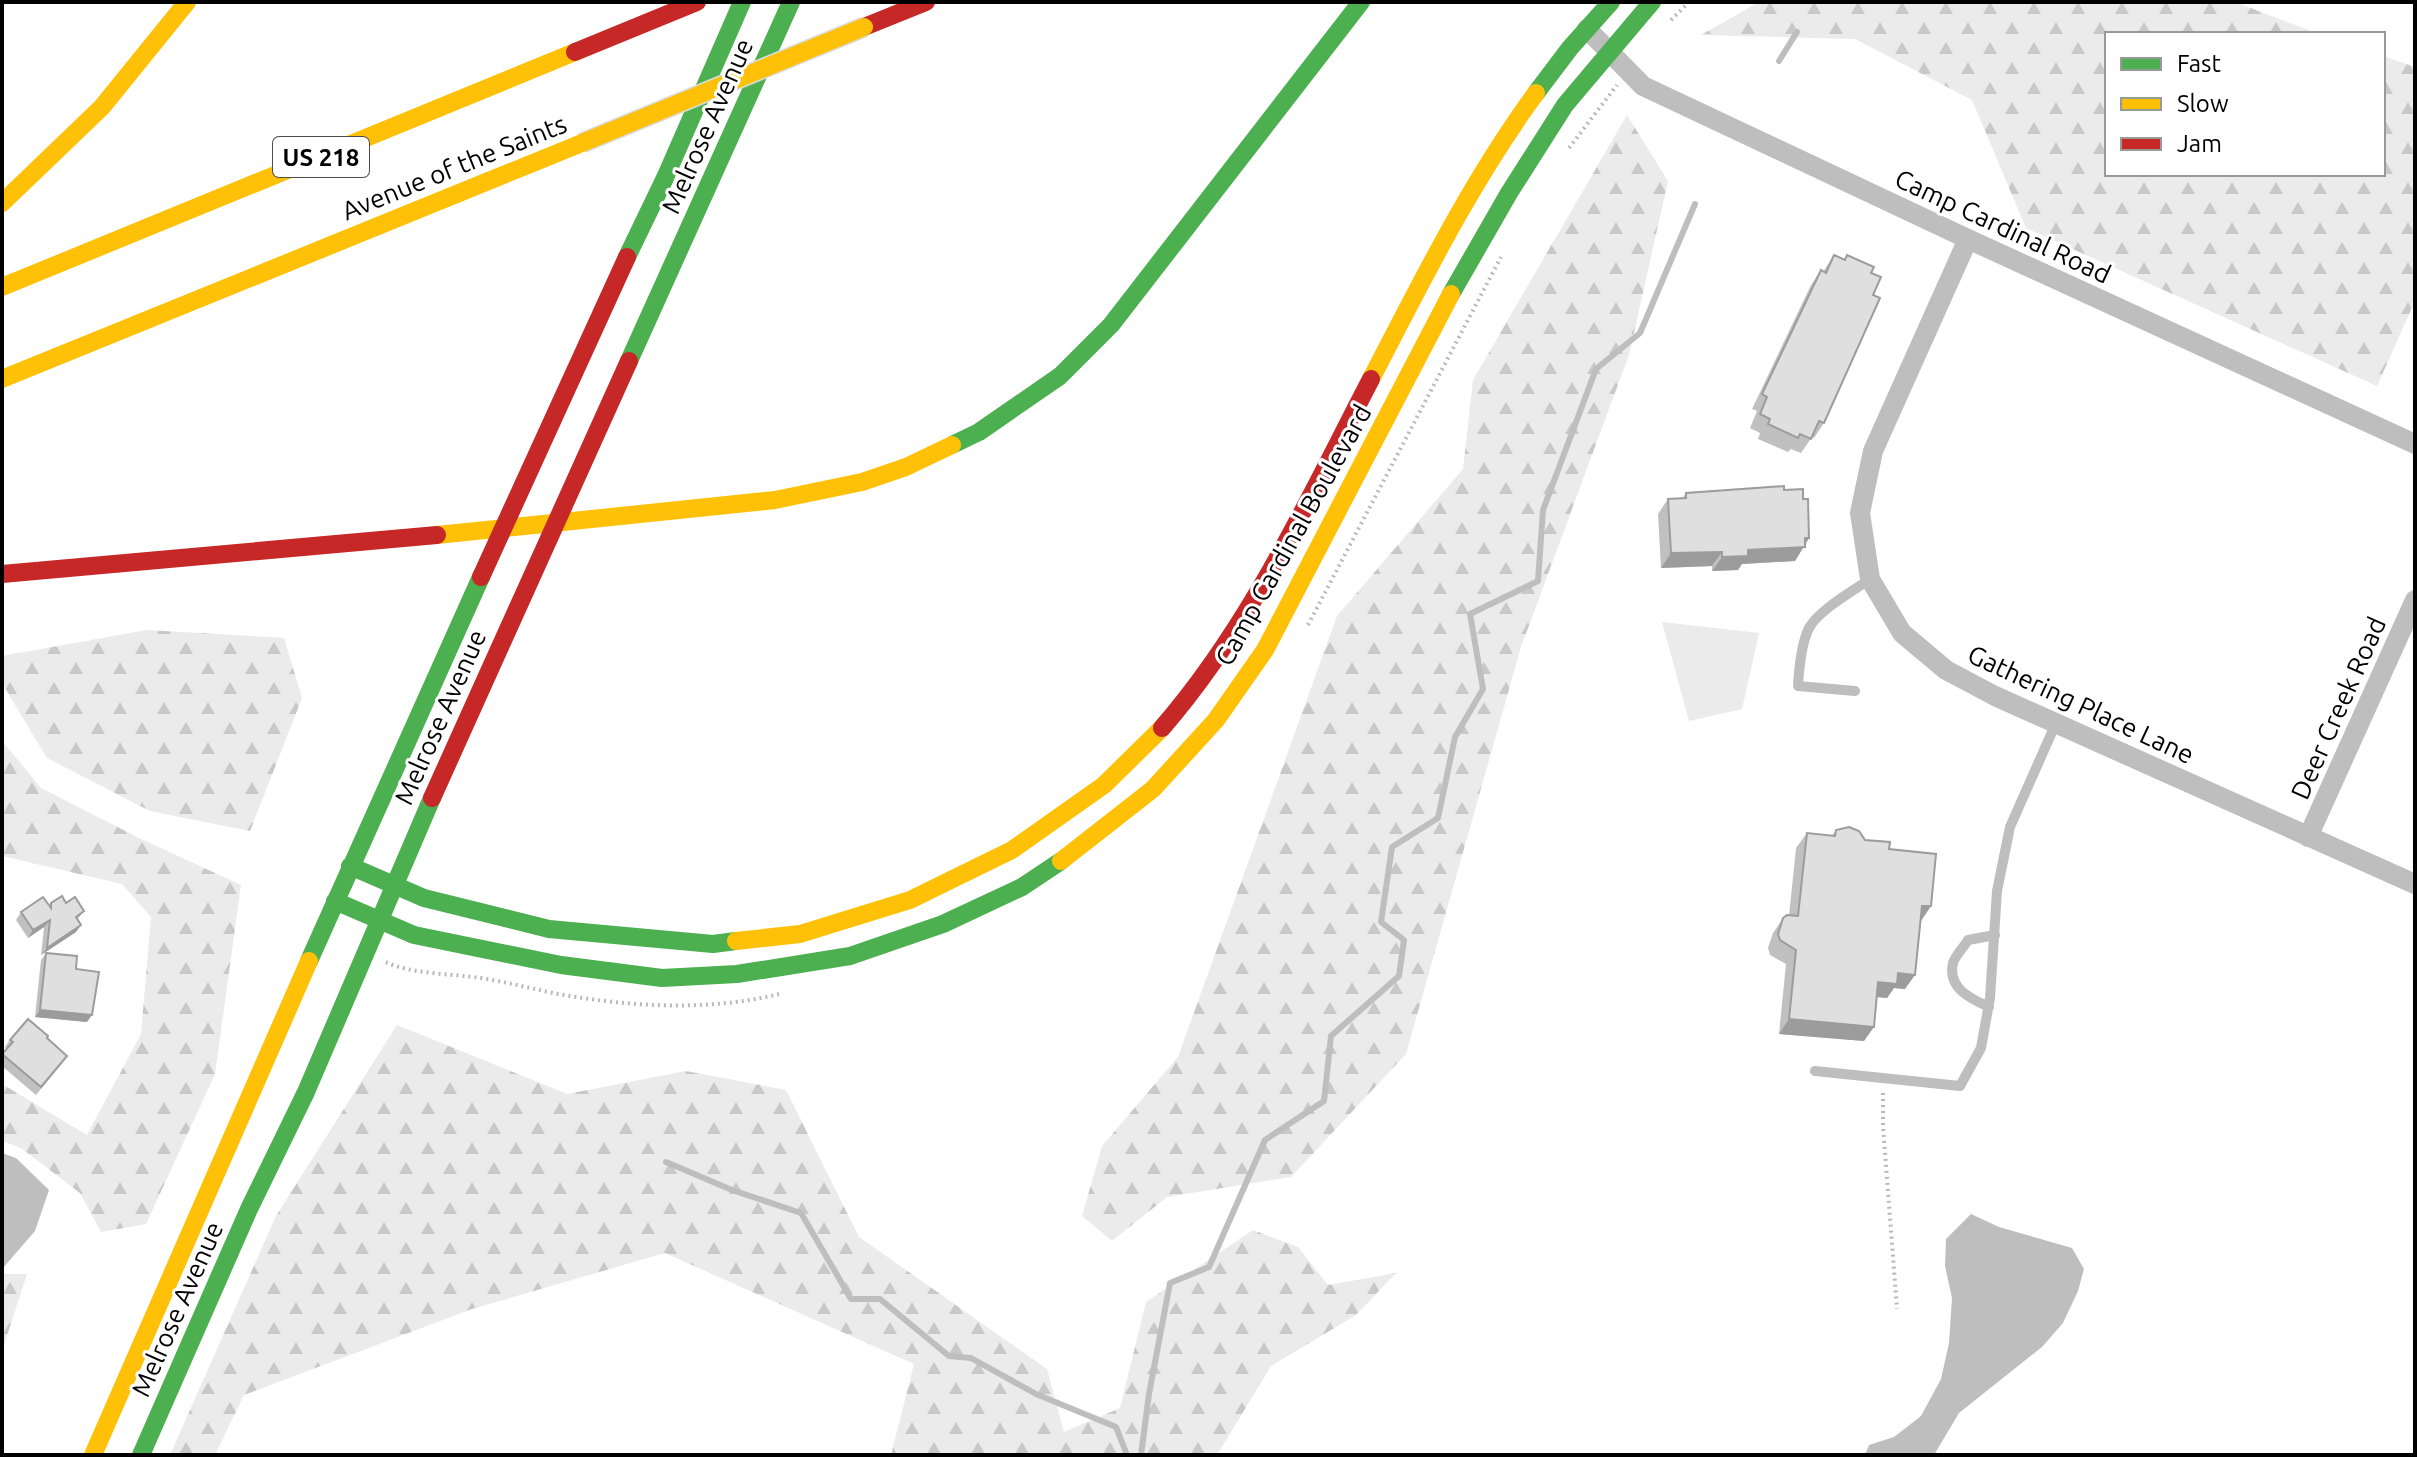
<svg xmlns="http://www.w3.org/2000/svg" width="2417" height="1457" font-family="Ubuntu,sans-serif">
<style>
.green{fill:#ebebeb}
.forest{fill:url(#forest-firs)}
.water{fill:#bebebe}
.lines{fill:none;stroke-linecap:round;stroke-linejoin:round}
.stream{stroke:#bebebe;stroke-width:6}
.path{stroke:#b9b9b9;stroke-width:4;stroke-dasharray:2 4;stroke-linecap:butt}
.lane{stroke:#bebebe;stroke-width:10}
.street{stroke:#bebebe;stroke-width:20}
.fast{stroke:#4caf50;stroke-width:18}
.slow{stroke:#ffc107;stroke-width:18}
.jam{stroke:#c62828;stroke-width:18}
.slow-bridge-casing{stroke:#dbdbdb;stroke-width:21;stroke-linecap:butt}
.slow-bridge{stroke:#ffc107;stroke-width:18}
.wall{fill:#c0c0c0}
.shaded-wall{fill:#9c9c9c}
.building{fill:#dfdfdf;stroke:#9c9c9c;stroke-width:2}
.labels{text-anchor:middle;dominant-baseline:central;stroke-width:6;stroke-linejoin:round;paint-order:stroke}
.shield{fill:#fff;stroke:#4c4c4c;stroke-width:2}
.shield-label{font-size:24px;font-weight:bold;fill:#000}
.street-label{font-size:26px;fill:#000;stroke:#fff}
</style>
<defs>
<pattern id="forest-firs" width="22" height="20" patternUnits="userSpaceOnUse" patternTransform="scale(2)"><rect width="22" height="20" fill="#ebebeb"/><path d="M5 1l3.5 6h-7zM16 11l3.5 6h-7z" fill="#c8c8c8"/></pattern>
</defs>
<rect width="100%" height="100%" fill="#fff"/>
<!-- green -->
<path class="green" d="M1662 622 1759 633 1742 709 1689 721Z"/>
<!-- forest -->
<path class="forest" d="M1759 2H2235L2319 34H2107V174H2383V56L2415 67V301L2377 386 2026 228 1972 100 1855 39 1701 35Z
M1627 115 1668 181 1629 355 1521 647 1406 1054 1291 1177 1167 1197 1112 1241 1082 1216 1102 1146 1178 1057 1337 616 1463 469 1473 380Z
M147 630 284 638 302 698 250 831 150 811 47 758 2 683V656Z
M2 741 41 788 139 838 241 885 215 1074 146 1224 101 1232 80 1193 21 1148 2 1141V1084L87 1135 141 1034 151 917 122 884 2 856Z
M397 1025 567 1094 686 1071 786 1090 859 1237 1047 1369 1064 1432 1120 1408 1146 1302 1253 1230 1298 1247 1328 1285 1396 1273 1356 1315 1271 1366 1217 1455H891L914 1364 665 1253 472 1309 244 1395 215 1455H170L276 1216Z
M2 1274H27L3 1348H2Z"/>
<!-- water -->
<path class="water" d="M2 1153 16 1158 49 1190 35 1231 3 1268Z
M1971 1214 1999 1227 2072 1248 2084 1269 2078 1291 2063 1323 2042 1347 1959 1413 1934 1455H1865L1869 1445 1894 1437 1921 1416 1941 1379 1949 1343 1952 1298 1945 1266 1946 1239Z"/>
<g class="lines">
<!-- stream -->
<path class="stream" d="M1779 61 1797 32
M666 1162 732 1190 801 1213 851 1299H880L949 1356 971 1358 1036 1394 1116 1427 1127 1455
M1141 1455 1149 1394 1170 1283 1209 1267 1265 1140 1324 1101 1331 1036 1399 976 1404 940 1381 922 1392 847 1438 818 1455 737 1483 689 1470 614 1538 581 1543 510 1596 369 1640 333 1695 204"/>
<!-- path -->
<path class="path" d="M1671 20 1689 2
M1569 148 1617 85
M1308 625 1501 257
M386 962C409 974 454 974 481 978 506 982 529 988 553 993 628 1007 710 1012 783 993
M1883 1093V1126L1897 1309"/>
<!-- lane -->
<path class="lane" d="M1855 691 1798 686C1799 669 1801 644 1809 628 1819 610 1853 591 1870 579
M1989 1007C1971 999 1947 988 1953 963 1955 956 1964 947 1968 940L1995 935
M1815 1071 1960 1086 1981 1048 1990 998 1997 891 2010 827 2056 723"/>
<!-- street -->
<path class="street" d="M1587 29 1643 86 1968 239 2415 444
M1968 239 1873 451 1860 513 1870 579 1902 633 1946 670 1995 696 2415 884
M2308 837 2415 600"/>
<!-- fast -->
<path class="fast" d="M1536 93 1570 48 1611 2
M627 257 665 178 742 2
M1451 294 1509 193 1565 105 1652 2
M629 361 791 2
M952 445 979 432 1060 376 1111 325 1361 2
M350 866 424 898 549 929 713 944 736 941
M335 901 414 935 561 965 662 978 737 974 850 956 943 924 1022 887 1061 861
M309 961 481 577
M141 1455 249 1209 306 1092 432 798"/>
<!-- slow -->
<path class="slow" d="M2 203 102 107 187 2
M2 287 575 52
M2 379 582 143
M1371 379C1422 281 1470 183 1536 93
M437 535 775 500 862 482 906 467 952 445
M1061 861 1153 789 1216 720 1265 650 1451 294
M736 941 800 934 910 900 1012 850 1104 785 1162 728
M93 1455 309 961"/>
<!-- jam -->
<path class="jam" d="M864 27 926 2
M575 52 697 2
M2 574 437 535
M481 577 627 257
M1162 728C1252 624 1308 500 1371 379
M432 798 629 361"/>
<!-- slow-bridge casing -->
<g class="slow-bridge-casing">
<path id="slow-bridge" d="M582 143 864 27"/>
</g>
<!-- slow-bridge -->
<use href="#slow-bridge" class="slow-bridge"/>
</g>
<!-- wall -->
<path class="wall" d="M1834 255 1844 259 1847 255 1871 273 1873 295 1824 423 1814 438 1812 437 1801 453 1791 449 1788 452 1758 439 1760 433 1750 428 1757 411 1752 409 1811 285 1821 270 1823 272Z
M1784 490 1803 499 1809 538 1795 561 1742 564 1738 570 1712 571V566L1661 568 1658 514 1668 499H1682L1686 493Z
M1836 830 1889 849 1931 906 1920 921 1905 989 1894 988 1887 998 1876 997 1864 1041 1779 1034 1786 964 1770 955 1768 948 1773 933 1783 918 1789 916 1796 848 1807 833 1832 836Z
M51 903H66L84 911 77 920 76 932 41 955 44 927 28 938 16 920 21 912 49 906Z
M46 953 76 969 87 1022 35 1017 41 960Z
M47 1038 62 1063 36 1095 2 1066V1055L7 1049 5 1047 10 1040Z"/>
<!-- shaded-wall -->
<path class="shaded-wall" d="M1809 538 1795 561 1742 564 1738 570 1712 571 1722 557 1748 550Z
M1722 552 1712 566 1661 568 1671 553Z
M1922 906H1931L1921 921 1911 920Z
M50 920 44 927 28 938 33 930Z
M81 925 76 932 41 955 47 948Z
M1898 973 1915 975 1905 989 1894 988 1887 998 1868 996 1878 982Z
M40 1010 92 1015 87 1022 35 1017Z
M1789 1019 1874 1027 1864 1041 1779 1034Z"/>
<!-- building -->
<path class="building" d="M1834 255 1845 260 1847 255 1874 267 1871 273 1881 277 1873 295 1880 298 1824 423 1819 421 1811 439 1800 434 1798 438 1768 424 1770 419 1760 414 1767 397 1762 394 1821 270 1826 273Z
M1784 486V490L1803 489V499H1808L1809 538H1805V547L1748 550V556L1722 557V552L1671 553 1668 499 1686 498V493Z
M1849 827 1859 831 1865 840 1890 842 1889 849 1936 854 1931 906H1922L1915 975 1898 973 1897 984 1878 982 1874 1027 1789 1019 1796 950 1780 940 1778 934 1783 918 1787 915 1798 916 1807 833 1835 836 1836 830Z
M62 896 66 903 75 897 84 911 76 917 81 925 47 948 50 920 33 930 21 912 43 897 51 908V903Z
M46 953 77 956 76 969 99 972 92 1015 40 1010Z
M28 1019 48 1036 47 1038 67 1056 41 1087 2 1054 13 1042 10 1040Z"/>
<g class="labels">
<!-- shield labels -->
<rect class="shield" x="273" y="137" width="96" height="40" rx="6"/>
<g class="shield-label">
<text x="321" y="157">US 218</text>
</g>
<!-- street labels -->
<g class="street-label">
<text transform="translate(707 126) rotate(-66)">Melrose Avenue</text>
<text transform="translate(454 167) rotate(-22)">Avenue of the Saints</text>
<text transform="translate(2003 226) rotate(25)">Camp Cardinal Road</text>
<text transform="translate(1293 535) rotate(-61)">Camp Cardinal Boulevard</text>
<text transform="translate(2081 704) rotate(25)">Gathering Place Lane</text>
<text transform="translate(2338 708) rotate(-66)">Deer Creek Road</text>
<text transform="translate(440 717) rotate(-66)">Melrose Avenue</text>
<text transform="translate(177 1309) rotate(-66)">Melrose Avenue</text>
</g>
</g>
<!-- border -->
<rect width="2417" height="1457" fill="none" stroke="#000000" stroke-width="8"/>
<!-- legend -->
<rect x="2105" y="32" width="280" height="144" fill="#ffffff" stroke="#999999" stroke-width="2"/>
<rect x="2121" y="58" width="40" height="12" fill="#4caf50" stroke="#999999" stroke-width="2"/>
<text x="2177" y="72" font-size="24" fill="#000000">Fast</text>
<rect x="2121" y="98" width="40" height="12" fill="#ffc107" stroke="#999999" stroke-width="2"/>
<text x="2177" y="112" font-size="24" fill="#000000">Slow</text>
<rect x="2121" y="138" width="40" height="12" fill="#c62828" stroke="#999999" stroke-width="2"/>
<text x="2177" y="152" font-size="24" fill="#000000">Jam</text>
</svg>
